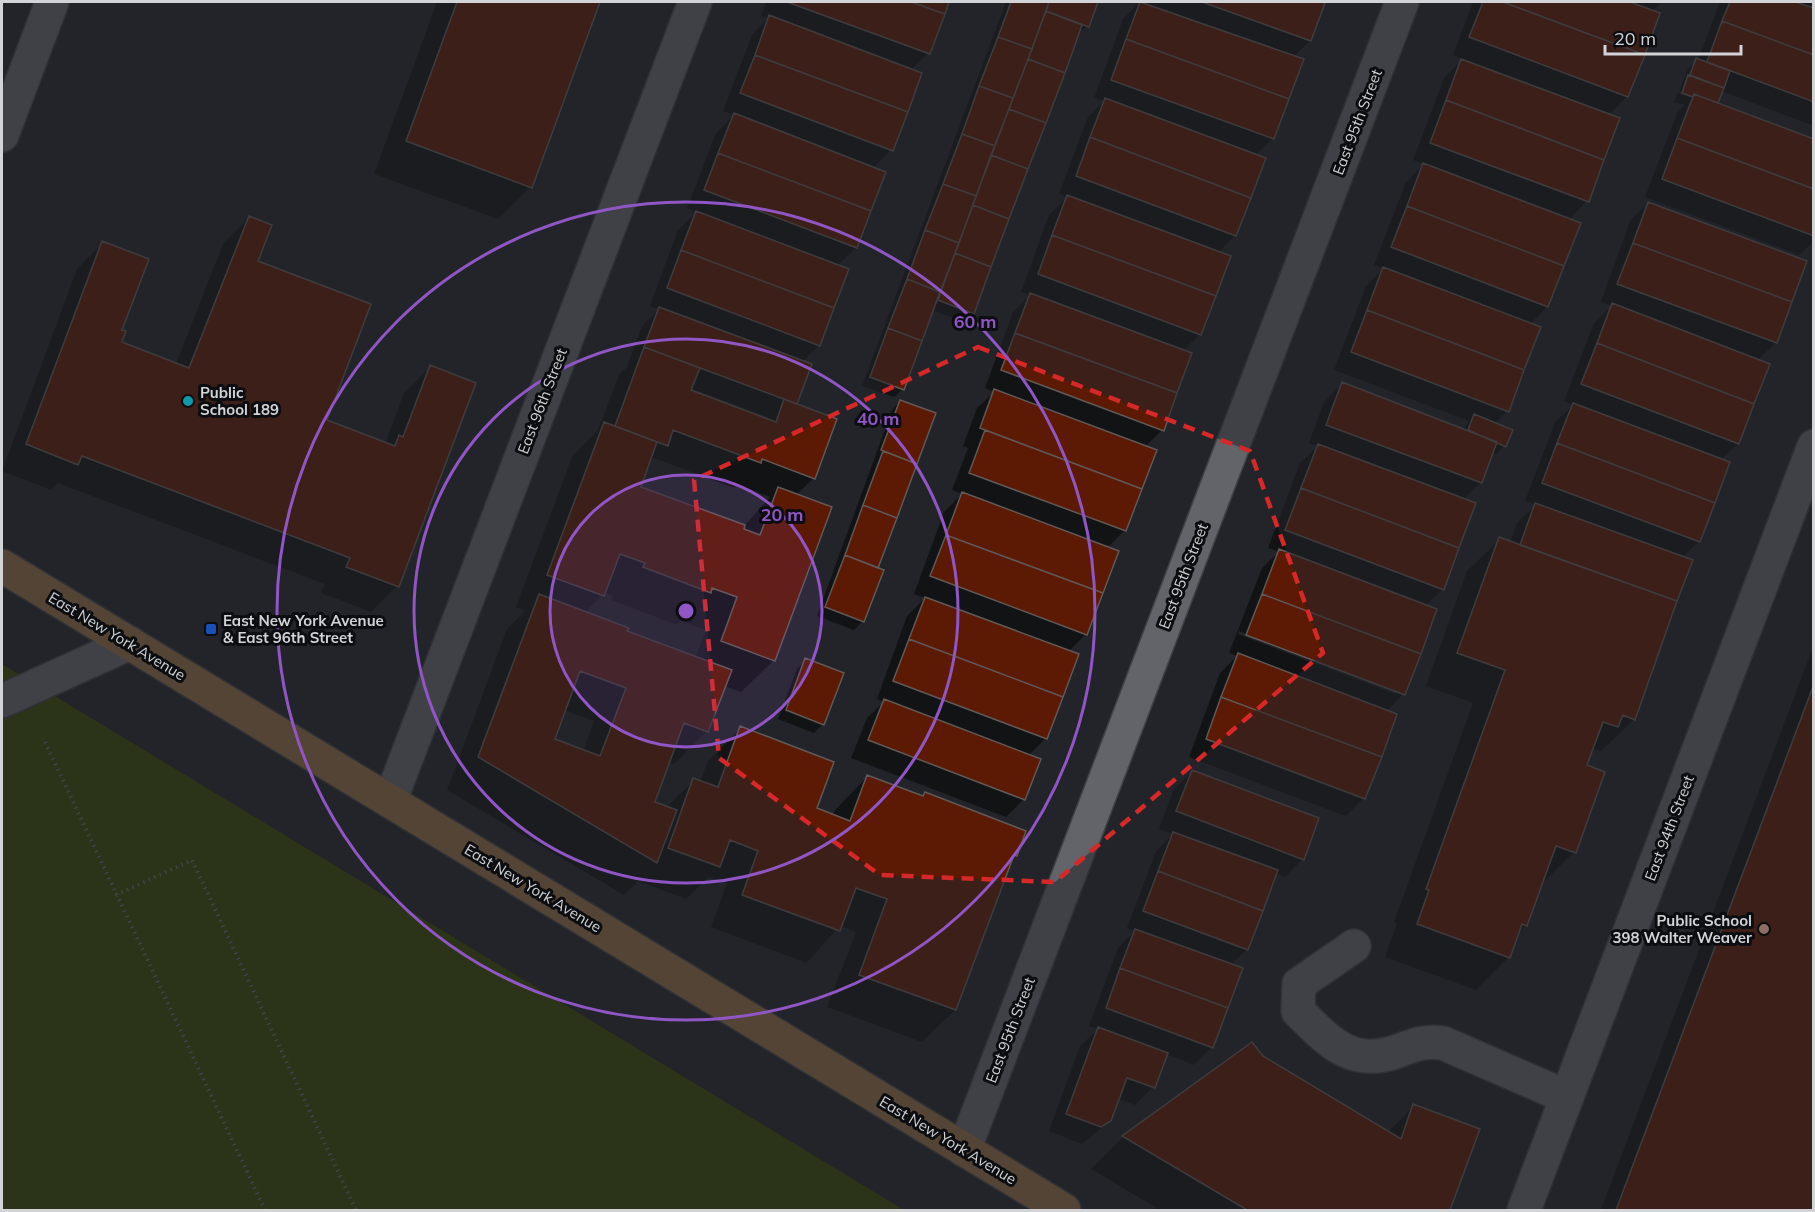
<svg xmlns="http://www.w3.org/2000/svg" width="1815" height="1212" font-family="Mulish,sans-serif">
<style>
.green{fill:#354604}
.shadow{fill:#0007;fill-rule:evenodd}
.building{fill:#5c1903;stroke:#605957;stroke-width:1.5;fill-rule:evenodd}
.lines{fill:none;stroke-linecap:round;stroke-linejoin:round}
.minor-casing{stroke:#3f4145;stroke-width:36}
.major-casing{stroke:#3f4145;stroke-width:36}
.path{stroke:#66686c;stroke-width:4;stroke-dasharray:1.5 4.5;stroke-linecap:butt}
.minor{stroke:#62646a;stroke-width:33}
.major{stroke:#916b44;stroke-width:33}
.marked{fill:none;stroke:#d62828;stroke-width:4.5;stroke-dasharray:12 8;stroke-linejoin:round}
.ring{fill:none;stroke:#9156c5;stroke-width:3}
.culture-dot{fill:#0f9aa8;stroke:#0c0d10;stroke-width:2}
.transit-dot{fill:#1a4fb4;stroke:#0c0d10;stroke-width:2}
.education-dot{fill:#8d6e63;stroke:#0c0d10;stroke-width:2}
.labels{text-anchor:middle;dominant-baseline:central;stroke-width:6;stroke-linejoin:round;paint-order:stroke}
.street-label{font-size:15px;fill:#d3d4d7;stroke:#0c0d10}
.poi-label{font-size:15px;font-weight:bold;fill:#d3d4d7;stroke:#0c0d10;text-anchor:start}
.centre{fill:#9156c5;stroke:#0c0d10;stroke-width:3}
.ring-label{font-size:18px;text-anchor:middle;font-weight:bold;fill:#9156c5;stroke:#0c0d10;stroke-width:6;stroke-linejoin:round;paint-order:stroke}
</style>
<rect width="100%" height="100%" fill="#222429"/>
<!-- green -->
<path class="green" d="M2 664 904 1210H2Z"/>
<!-- shadow -->
<path class="shadow" d="M437 2H599L530 187 498 219 374 174Z
M766 2H947L928 53 911 70 891 150 873 168 884 173 856 248 837 266 819 345 802 362 796 403 814 478 796 495 774 660 741 692 724 686 707 731 674 764 668 762 653 803 666 808 694 780 700 782 708 761 741 728 815 809 832 816 835 810 867 777 921 798 925 794 1025 831 1015 856 1011 860 955 1010 922 1042 827 1007 856 932 840 926 806 963 711 927 727 883 709 877 686 899 638 881 624 895 447 790 507 629 525 611 516 607 572 457 598 430 619 375 627 367 642 326 659 309 650 306 678 230 697 212 687 208 716 133 734 115 723 111 752 35 768 18 761 16ZM690 388 768 417 766 420 689 391ZM654 458 734 488 737 484 770 497 744 526 639 488 647 465ZM604 592 613 596 611 600 677 625 681 621 706 630 695 658 625 632 585 613ZM564 710 594 721 583 751 553 740Z
M1006 2H1097L1087 26 1077 34 972 313 964 322 932 310 903 389 894 397 862 386Z
M1136 2H1324L1310 41 1293 57 1273 138 1255 156 1235 235 1218 253 1200 334 1183 351 1162 430 1145 447 1155 450 1125 530 1107 548 1086 634 1068 652 1046 738 1028 756 1024 799 1006 817 851 758 867 718 884 702 877 699 907 616 925 598 914 594 944 512 962 494 952 490 968 448 963 446 977 408 994 392 985 388 1013 312 1030 295 1021 292 1049 215 1067 197 1059 194 1088 117 1104 101 1094 98 1123 19 1139 3Z
M1473 2H1661L1652 12 1627 97 1608 115 1618 119 1587 201 1569 220 1547 307 1530 324 1507 411 1494 424 1504 446 1496 455 1492 453 1480 483 1463 500 1443 589 1425 606 1435 610 1403 694 1387 711 1364 798 1346 816 1189 757 1220 673 1237 656 1229 653 1262 568 1279 552 1268 548 1300 463 1318 446 1309 443 1324 402 1342 384 1463 430 1469 421 1334 370 1366 286 1384 268 1374 265 1406 182 1424 164 1413 160 1444 78 1463 59 1453 55ZM1239 631 1396 690V694L1238 634Z
M1720 2H1814V126L1721 91 1716 104 1814 140V241L1799 255 1645 197 1677 113 1685 105 1674 102 1678 93 1692 98 1695 95 1679 91 1688 69 1698 60Z
M1648 203 1776 342 1757 361 1738 443 1721 460 1699 541 1682 558 1634 719 1601 751 1594 749 1590 754 1585 766 1574 852 1542 884 1526 925 1517 934 1509 957 1476 990 1385 957 1397 923 1394 922 1473 703 1426 686 1467 571 1500 539 1510 542 1517 523 1536 505 1525 501 1555 422 1573 405 1564 401 1594 323 1612 306 1601 302 1630 221Z
M249 218 257 262 325 421 385 444 404 393 430 367 397 586 371 612 321 593 325 584 58 483 51 490 2 471 77 269 103 243 120 331V343L176 364 223 244Z
M900 401 934 414 876 569 863 621 854 630 817 616 892 410Z
M1814 644V1210H1601Z
M806 660 823 724 814 733 778 719 797 669Z
M1192 772 1303 859 1285 877 1275 873 1247 949 1231 965 1212 1047 1194 1065 1166 1054 1153 1087 1135 1105 1118 1099 1110 1121 1082 1144 1049 1131 1080 1046 1098 1029 1089 1026 1118 948 1135 931 1127 928 1156 851 1173 834 1159 829 1174 789Z
M1252 1044 1262 1057 1387 1133 1414 1106 1479 1129 1449 1210H1160L1091 1169 1123 1137Z"/>
<!-- building -->
<path class="building" d="M457 2H600L532 188 406 141Z
M787 2H911L945 14 930 54Z
M911 2H949L945 14Z
M1011 2H1049L1032 49 998 37Z
M1049 2H1098L1089 27 1046 11Z
M1140 2 1304 59 1289 99 1126 39Z
M1202 2H1321L1325 3 1311 41Z
M1483 2H1503L1645 55 1628 97 1469 37Z
M1503 2H1630L1660 13 1645 55Z
M1730 2H1795L1814 8V55L1722 21Z
M1046 11 1082 25 1065 73 1028 59Z
M769 15 922 73 908 112 755 55Z
M1722 21 1814 55V102L1707 62Z
M998 37 1032 49 1013 98 979 86Z
M1126 39 1289 99 1274 139 1111 80Z
M755 55 908 112 893 151 740 93Z
M1696 58 1730 71 1724 88 1690 75Z
M1028 59 1065 73 1046 123 1009 109Z
M1461 59 1620 118 1604 160 1446 100Z
M1688 75 1724 88 1718 103 1694 94 1693 97 1682 93Z
M979 86 1013 98 995 146 962 134Z
M1694 94 1814 139V189L1677 138Z
M1105 98 1266 158 1251 198 1090 137Z
M1446 100 1604 160 1589 202 1430 143Z
M1009 109 1046 123 1028 169 991 155Z
M734 113 886 172 871 211 718 153Z
M962 134 995 146 976 196 943 184Z
M1090 137 1251 198 1236 236 1076 176Z
M1677 138 1814 189V236L1662 179Z
M718 153 871 211 857 248 704 190Z
M991 155 1028 169 1009 219 973 205Z
M1423 163 1581 223 1564 266 1407 206Z
M943 184 976 196 959 243 925 230Z
M1067 195 1231 256 1216 296 1052 235Z
M1648 202 1807 261 1792 302 1633 243Z
M973 205 1009 219 991 267 955 253Z
M1407 206 1564 266 1548 307 1391 247Z
M696 211 849 269 834 308 681 250Z
M249 216 272 225 258 261 371 304 327 420 395 446 399 435 403 437 430 365 476 383 399 587 346 567 350 558 82 456 78 465 26 444 102 241 149 259 122 330 126 331 122 342 189 368Z
M925 230 959 243 940 292 907 279Z
M1052 235 1216 296 1201 335 1038 274Z
M1633 243 1792 302 1777 343 1617 284Z
M681 250 834 308 820 346 667 288Z
M955 253 991 267 974 314 938 300Z
M1383 267 1541 327 1524 370 1367 310Z
M907 279 940 292 922 341 888 328Z
M1030 293 1192 353 1177 393 1015 333Z
M1612 303 1770 364 1754 404 1597 343Z
M659 307 812 364 797 404 644 347Z
M1367 310 1524 370 1509 412 1351 352Z
M888 328 922 341 904 390 870 377Z
M1015 333 1177 393 1164 431 1001 370Z
M1597 343 1754 404 1739 444 1581 384Z
M644 347 700 368 691 390 776 422 784 399 837 419 815 479 762 459 761 463 673 430 668 446 615 426Z
M1342 382 1497 442 1482 483 1326 425Z
M994 389 1157 450 1142 489 980 428Z
M900 400 936 413 917 464 881 450Z
M1573 403 1730 462 1715 503 1557 443Z
M1474 414 1513 430 1506 447 1468 430Z
M604 422 657 442 641 487 745 525 744 529 760 535 778 487 832 507 775 661 721 641 737 597 712 588 711 593 643 567 645 563 620 554 604 596 547 575Z
M985 430 1142 489 1126 531 969 473Z
M1557 443 1715 503 1700 542 1542 483Z
M1318 444 1476 503 1459 548 1301 488Z
M883 451 917 464 897 518 863 505Z
M1301 488 1459 548 1444 590 1285 530Z
M962 492 1119 551 1103 593 946 535Z
M1535 503 1693 560 1677 601 1520 545Z
M863 505 897 518 878 568 845 555Z
M946 535 1103 593 1087 635 930 576Z
M1499 537 1677 601 1635 720 1623 715 1618 727 1603 722 1587 765 1605 772 1576 853 1556 846 1527 926 1522 924 1510 958 1417 924 1429 890 1426 889 1505 670 1457 653Z
M1279 549 1437 609 1421 654 1262 594Z
M845 555 884 570 864 622 825 607Z
M539 594 629 628 627 631 732 670 708 732 684 723 655 802 677 810 657 863 478 757ZM580 671 626 688 600 756 555 739Z
M1262 594 1421 654 1405 695 1246 635Z
M925 597 1079 654 1063 697 909 639Z
M909 639 1063 697 1047 739 893 681Z
M1238 653 1397 714 1382 757 1221 697Z
M805 658 844 673 824 725 786 710Z
M1814 684V1210H1616Z
M1221 697 1382 757 1365 799 1206 739Z
M884 699 1041 759 1025 800 868 740Z
M740 726 834 762 817 808 850 821 867 775 923 796 925 792 1026 831 1017 856 1014 855 956 1010 859 975 887 899 856 888 840 931 742 895 758 851 730 840 720 867 668 848 693 778 718 787Z
M1192 770 1319 818 1304 860 1176 811Z
M1173 832 1278 870 1263 911 1158 871Z
M1158 871 1263 911 1248 950 1143 911Z
M1135 929 1243 968 1228 1008 1120 968Z
M1120 968 1228 1008 1213 1048 1106 1008Z
M1098 1027 1168 1053 1155 1088 1127 1078 1111 1121 1101 1127 1066 1114Z
M1252 1042 1263 1056 1401 1139 1413 1104 1480 1129 1450 1210H1247L1122 1136Z"/>
<g class="lines">
<!-- minor casing -->
<g class="minor-casing">
<path id="minor" d="M2 135 52 2
M2 701 130 643
M390 801 695 2
M1354 946 1299 984 1298 1011C1329 1042 1352 1068 1398 1051 1414 1045 1426 1040 1443 1043L1567 1097
M964 1150 1402 2
M1524 1210 1814 446"/>
</g>
<!-- major casing -->
<g class="major-casing">
<path id="major" d="M2 566 1064 1210"/>
</g>
<!-- path -->
<path class="path" d="M45 742 265 1210
M116 895 192 860 356 1210"/>
<!-- minor -->
<use href="#minor" class="minor"/>
<!-- major -->
<use href="#major" class="major"/>
</g>
<!-- marked area -->
<path d="M0 0H1815V1212H0ZM978 347 1250 451 1323 653 1055 882 880 875 719 758 694 480Z" fill="#222429" fill-opacity=".55" fill-rule="evenodd"/>
<path class="marked" d="M978 347 1250 451 1323 653 1055 882 880 875 719 758 694 480Z"/>
<!-- distance rings -->
<circle cx="686" cy="611" r="136" fill="#9156c5" fill-opacity=".12"/>
<g class="ring">
<circle cx="686" cy="611" r="136"/>
<circle cx="686" cy="611" r="272"/>
<circle cx="686" cy="611" r="409"/>
</g>
<!-- markers -->
<circle class="culture-dot" cx="188" cy="401" r="6"/>
<rect class="transit-dot" x="205" y="623" width="12" height="12" rx="3"/>
<circle class="education-dot" cx="1764" cy="929" r="6"/>
<g class="labels">
<!-- street labels -->
<g class="street-label">
<text transform="translate(1357 122) rotate(-69)">East 95th Street</text>
<text transform="translate(542 401) rotate(-69)">East 96th Street</text>
<text transform="translate(1183 576) rotate(-69)">East 95th Street</text>
<text transform="translate(117 636) rotate(31)">East New York Avenue</text>
<text transform="translate(1669 828) rotate(-69)">East 94th Street</text>
<text transform="translate(533 888) rotate(31)">East New York Avenue</text>
<text transform="translate(1010 1030) rotate(-69)">East 95th Street</text>
<text transform="translate(948 1140) rotate(31)">East New York Avenue</text>
</g>
<!-- poi labels -->
<g class="poi-label">
<text x="200" y="392">Public<tspan x="200" dy="17">School 189</tspan></text>
<text x="223" y="620">East New York Avenue<tspan x="223" dy="17">&amp; East 96th Street</tspan></text>
<text x="1752" y="920" text-anchor="end">Public School<tspan x="1752" dy="17">398 Walter Weaver</tspan></text>
</g>
</g>
<circle cx="686" cy="611" r="9" class="centre"/>
<g class="ring-label">
<text x="975" y="328">60 m</text>
<text x="878" y="425">40 m</text>
<text x="782" y="521">20 m</text>
</g>
<!-- border -->
<rect width="1815" height="1212" fill="none" stroke="#d3d4d7" stroke-width="6"/>
<!-- scale -->
<path d="M1605 45v9h136v-9" fill="none" stroke="#d3d4d7" stroke-width="3"/>
<text x="1614" y="45" font-size="18" fill="#d3d4d7" stroke="#0c0d10" stroke-width="4.5" paint-order="stroke">20 m</text>
</svg>
